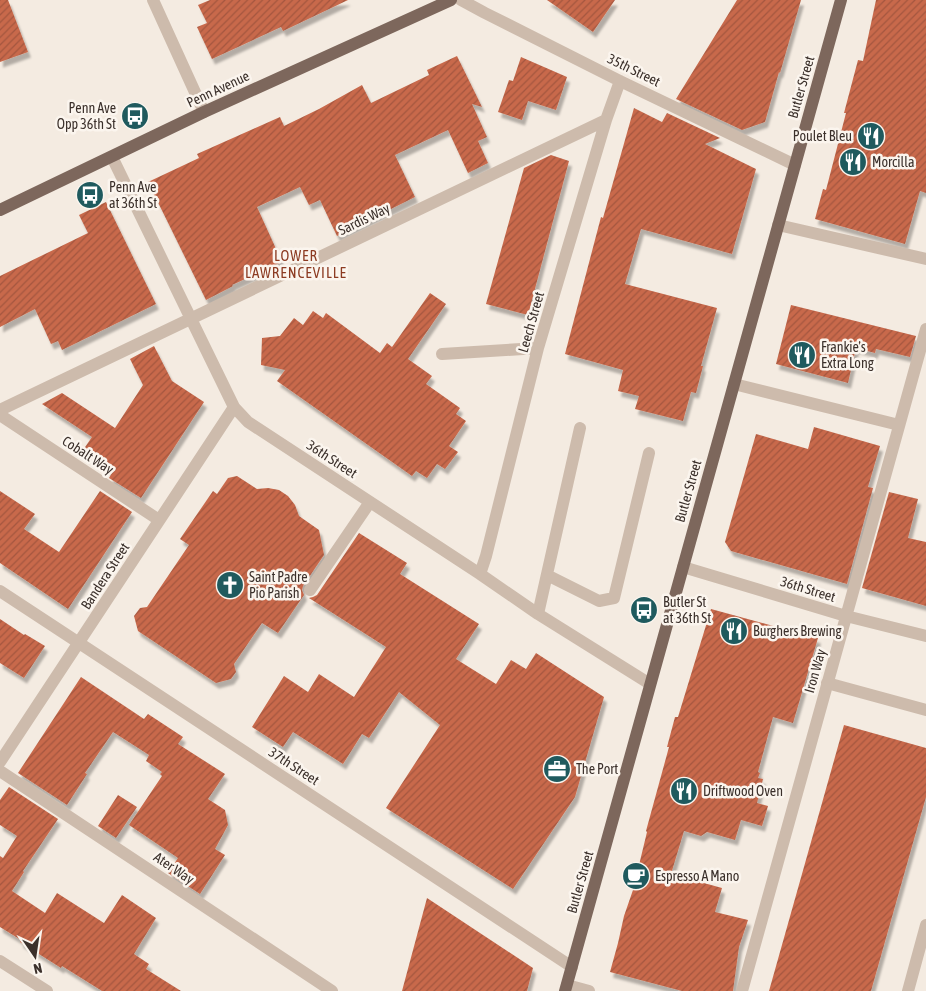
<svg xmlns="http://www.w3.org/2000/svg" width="926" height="991" font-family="'Asap Condensed',sans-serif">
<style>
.building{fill:url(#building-hatch);filter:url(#shadow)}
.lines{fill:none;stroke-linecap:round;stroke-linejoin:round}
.minor{stroke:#cdbbac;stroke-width:12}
.major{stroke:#7d675c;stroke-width:12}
.labels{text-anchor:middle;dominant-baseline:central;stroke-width:5;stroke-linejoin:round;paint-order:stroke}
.street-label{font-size:14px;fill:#3b302b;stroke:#fbf5ee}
.poi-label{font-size:14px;fill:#3b302b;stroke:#fbf5ee;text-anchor:start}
.neighbourhood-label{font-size:15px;letter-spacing:1px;fill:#8c3b22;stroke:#fbf5ee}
</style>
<defs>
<pattern id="building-hatch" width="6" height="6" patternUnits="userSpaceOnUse" patternTransform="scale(1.25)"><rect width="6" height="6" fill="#c8694b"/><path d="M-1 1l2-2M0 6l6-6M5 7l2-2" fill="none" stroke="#a4573f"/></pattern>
<filter id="shadow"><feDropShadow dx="3" dy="5.5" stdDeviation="1" flood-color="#0004"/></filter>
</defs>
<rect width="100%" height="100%" fill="#f4ebe1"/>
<!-- building -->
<path class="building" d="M0 0H8L28 52 0 62Z
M210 0H348L283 31 281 27 212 59 197 27 207 23 198 5Z
M547 0H615L593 32Z
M737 0H801L780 73 779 72 765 122 742 130 676 99Z
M876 0H926V193L920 191 905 244 815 219 823 189 826 190 846 113H844L858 60 863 61Z
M457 56 482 107 472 104 487 137 478 141 488 163 468 173 448 130 395 155 415 197 337 236 320 200 309 205 300 187 257 207 282 262 232 285 233 286 206 300 148 182 199 158 197 154 280 117 284 126 319 109 362 85 371 103 429 75 427 70Z
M521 57 567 77 556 110 528 101 522 120 498 112 509 80 513 81Z
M634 108 662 122 667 113 720 138 705 144 756 169 732 254 641 229 625 284 717 308 701 366H703L696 393 691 392 683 421 635 409 639 396 618 391 623 370 565 354 601 217 603 218Z
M551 155 569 161 528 315 486 304 524 168Z
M106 202 156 304 62 350 58 341 51 344 35 309 0 327V276L88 233 79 215Z
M430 293 446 304 408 359 432 376 426 384 460 408 456 414 466 421 449 446 458 452 445 469 437 464 427 478 416 471 412 476 277 381 285 370 261 365 262 338 280 336 294 318 303 325 313 311 323 318 326 313 380 353 387 343 392 347Z
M791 305 916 336 910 357 876 349 875 353 856 348 848 383 776 364Z
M154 346 172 381 204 402 141 498 109 478 112 473 81 453 92 437 42 404 62 393 115 428 143 385 130 359Z
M814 427 880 446 868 487 873 488 847 584 731 551 725 542 756 434 808 449Z
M237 476 257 489 268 488 279 490 288 496 295 505 299 516 319 530 324 555 303 586 302 590 304 595 278 633 262 623 234 664 236 672 231 679 216 683 138 631 134 616 140 608 147 607 189 545 180 539 213 491 217 494 228 478Z
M0 491 35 514 24 529 59 552 100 491 132 512 68 609 0 563Z
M889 492 918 499 908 538 926 542V606L862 588Z
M359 533 407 563 400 574 479 624 456 659 496 684 511 660 526 669 536 653 604 697 575 797 513 889 386 808 440 725 399 692 369 738 362 734 343 764 293 732 283 747 252 727 284 676 308 692 319 674 354 697 386 647 309 598 313 597 317 595Z
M711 609 818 638 793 723 773 717 758 772 760 773 758 778 763 779 757 803 768 806 762 826 741 820 735 840 707 832 701 836 684 831 671 874 722 888 715 912 748 920 739 947 733 991H682L610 972 618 943 624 916 633 890 647 832 646 831 669 747H667L675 717H678Z
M0 619 24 635 25 634 45 646 24 678 0 663Z
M81 677 144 719 148 714 183 737 178 744 225 774 208 799 225 810 228 825 215 849 225 855 200 894 168 873 178 858 129 825 162 776 160 774 162 772 146 761 149 755 113 732 85 773 87 774 67 805 18 773Z
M844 725 926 748V797L871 991H769Z
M9 787 58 819 23 871 24 872 12 891 45 913 57 893 104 923 122 895 156 918 134 954 149 964 146 969 181 991H102L62 966 61 968 20 942 21 940 0 927V856L3 858 17 836 0 825V800Z
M118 795 137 807 116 838 98 826Z
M427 898 533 968 527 991H402Z"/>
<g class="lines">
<!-- minor -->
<path class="minor" d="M153 0 204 112
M461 0 485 13 620 81 795 165
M112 157 234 407 248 422 480 574 538 614 650 684
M778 225 926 259
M442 354 538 348
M734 384 899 425
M0 410 606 120
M0 415 159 520
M683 567 846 616 926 636
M480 574 486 556 538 348 606 120 620 81
M547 575 599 601 614 598 649 453
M310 590 370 502
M0 591 572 967
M538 614 580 428
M827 683 926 710
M0 762 234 407
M0 771 332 991
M0 961 47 991
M567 985 589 991
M742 991 926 329
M908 991 926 925"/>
<!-- major -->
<path class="major" d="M0 210 204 112 451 0
M565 991 841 0"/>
</g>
<!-- icons -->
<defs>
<g id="bus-disc" transform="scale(1.4375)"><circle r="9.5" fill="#1f5a5e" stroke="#fbf5ee"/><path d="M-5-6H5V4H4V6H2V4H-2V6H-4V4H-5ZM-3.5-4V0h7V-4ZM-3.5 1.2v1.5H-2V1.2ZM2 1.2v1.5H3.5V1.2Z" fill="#fff"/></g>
<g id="restaurant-disc" transform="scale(1.4375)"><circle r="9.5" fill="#1f5a5e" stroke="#fbf5ee"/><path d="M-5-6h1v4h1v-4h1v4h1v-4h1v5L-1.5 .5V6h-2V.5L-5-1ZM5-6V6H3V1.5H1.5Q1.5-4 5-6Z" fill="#fff"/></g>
<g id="church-disc" transform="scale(1.4375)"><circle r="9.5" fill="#1f5a5e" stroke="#fbf5ee"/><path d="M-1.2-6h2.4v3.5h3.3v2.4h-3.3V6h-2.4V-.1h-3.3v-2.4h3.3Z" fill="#fff"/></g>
<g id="office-disc" transform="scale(1.4375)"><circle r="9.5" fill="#1f5a5e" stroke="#fbf5ee"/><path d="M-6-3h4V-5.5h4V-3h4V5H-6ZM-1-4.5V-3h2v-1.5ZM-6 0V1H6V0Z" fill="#fff"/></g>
<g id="cafe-disc" transform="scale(1.4375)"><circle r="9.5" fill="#1f5a5e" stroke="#fbf5ee"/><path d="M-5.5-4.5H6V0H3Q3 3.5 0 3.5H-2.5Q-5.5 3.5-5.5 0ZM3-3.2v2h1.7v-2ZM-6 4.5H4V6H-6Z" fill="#fff"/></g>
</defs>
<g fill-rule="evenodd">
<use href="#bus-disc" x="135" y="116"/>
<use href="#restaurant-disc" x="871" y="136"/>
<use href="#restaurant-disc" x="853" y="162"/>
<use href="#bus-disc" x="90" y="195"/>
<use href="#restaurant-disc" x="802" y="355"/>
<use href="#church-disc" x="230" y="585"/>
<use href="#bus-disc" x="644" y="610"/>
<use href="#restaurant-disc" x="734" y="631"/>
<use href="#office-disc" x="557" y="769"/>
<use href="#restaurant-disc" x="684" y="791"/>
<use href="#cafe-disc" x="636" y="876"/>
</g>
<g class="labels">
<!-- street labels -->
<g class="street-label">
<text transform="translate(634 70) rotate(26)">35th Street</text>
<text transform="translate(801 87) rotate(-74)">Butler Street</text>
<text transform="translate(218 89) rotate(-25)">Penn Avenue</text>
<text transform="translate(364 219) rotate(-26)">Sardis Way</text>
<text transform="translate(531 322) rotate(-74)">Leech Street</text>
<text transform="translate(88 455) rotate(33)">Cobalt Way</text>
<text transform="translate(332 459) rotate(33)">36th Street</text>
<text transform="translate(688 491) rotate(-74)">Butler Street</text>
<text transform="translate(105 576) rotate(-57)">Bandera Street</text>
<text transform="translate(808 589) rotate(17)">36th Street</text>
<text transform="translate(815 671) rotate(-74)">Iron Way</text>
<text transform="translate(294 766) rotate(33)">37th Street</text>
<text transform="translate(174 868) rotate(34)">Ater Way</text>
<text transform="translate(580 882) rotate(-74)">Butler Street</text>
</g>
<!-- poi labels -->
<g class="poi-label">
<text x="116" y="108" text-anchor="end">Penn Ave<tspan x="116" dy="16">Opp 36th St</tspan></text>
<text x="852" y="136" text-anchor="end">Poulet Bleu</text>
<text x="872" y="162">Morcilla</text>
<text x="109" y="187">Penn Ave<tspan x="109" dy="16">at 36th St</tspan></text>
<text x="821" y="347">Frankie's<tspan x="821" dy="16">Extra Long</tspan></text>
<text x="249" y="577">Saint Padre<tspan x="249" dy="16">Pio Parish</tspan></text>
<text x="663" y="602">Butler St<tspan x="663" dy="16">at 36th St</tspan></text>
<text x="753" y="631">Burghers Brewing</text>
<text x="576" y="769">The Port</text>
<text x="703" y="791">Driftwood Oven</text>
<text x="655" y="876">Espresso A Mano</text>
</g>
<!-- neighbourhood labels -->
<g class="neighbourhood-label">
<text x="296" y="255">LOWER<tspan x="296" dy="17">LAWRENCEVILLE</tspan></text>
</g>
</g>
<!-- north arrow -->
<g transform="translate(35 956) rotate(167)" stroke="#fbf5ee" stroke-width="4" paint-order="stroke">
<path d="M0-4L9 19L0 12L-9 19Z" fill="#3b302b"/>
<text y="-8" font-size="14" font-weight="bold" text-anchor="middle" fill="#3b302b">N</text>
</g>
</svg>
